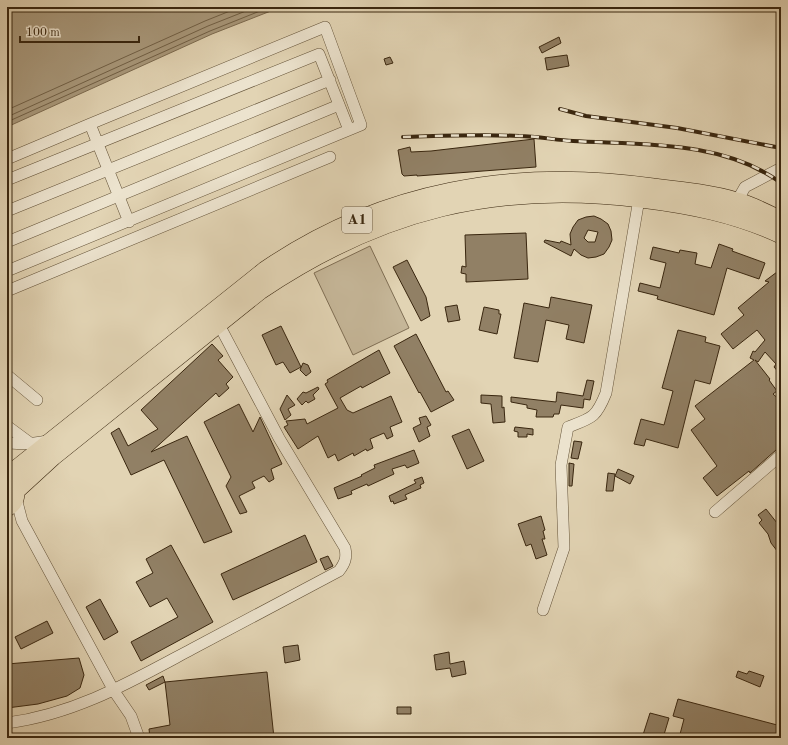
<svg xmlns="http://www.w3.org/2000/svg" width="788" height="745" font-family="'Old Standard TT',serif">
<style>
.green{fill:#c5b698;stroke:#7f6e54}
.water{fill:#a9997c;stroke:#7c6b50}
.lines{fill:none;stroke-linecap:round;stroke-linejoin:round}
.shore{stroke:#716046;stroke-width:1}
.building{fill:#918065;stroke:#39260f;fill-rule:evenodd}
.minor-casing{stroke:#635238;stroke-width:12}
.highway-casing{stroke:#39260f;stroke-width:18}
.minor{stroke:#ece3ce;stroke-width:11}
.highway{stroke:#e2d4b4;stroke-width:17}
.rail-casing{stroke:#39260f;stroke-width:4}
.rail{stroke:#ece3ce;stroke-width:2.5;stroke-dasharray:8;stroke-linecap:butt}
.labels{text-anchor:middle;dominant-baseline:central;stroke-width:3.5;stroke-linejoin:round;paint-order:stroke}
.shield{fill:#ece3ce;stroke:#6f5f48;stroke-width:1}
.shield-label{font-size:15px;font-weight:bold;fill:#39260f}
</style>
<rect width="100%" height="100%" fill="#e2d4b4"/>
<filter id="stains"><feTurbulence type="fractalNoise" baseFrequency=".005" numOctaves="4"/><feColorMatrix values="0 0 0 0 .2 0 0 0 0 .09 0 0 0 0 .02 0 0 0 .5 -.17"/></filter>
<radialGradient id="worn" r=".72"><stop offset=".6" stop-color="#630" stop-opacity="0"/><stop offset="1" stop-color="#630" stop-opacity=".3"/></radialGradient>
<!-- green -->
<path class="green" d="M370 246 409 328 353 355 314 273Z"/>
<!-- water -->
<path class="water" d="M7 7H281L212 34 7 127Z"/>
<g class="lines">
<!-- shore -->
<path class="shore" d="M7 110 205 21 240 7
M7 117 208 26 256 7
M7 122 210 31 270 7"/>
</g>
<!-- building -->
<path class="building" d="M559 37 561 43 542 53 539 47Z
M567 55 569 66 547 70 545 58Z
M390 57 393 63 386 65 384 59Z
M534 139 536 167 417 176V175L404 176 402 174 398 150 410 147 411 152 431 151Z
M594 216 601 219 608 224 611 231 612 240 609 247 604 254 596 257 588 258 581 255 574 249 571 256 544 242 545 240 560 243 561 241 571 245 570 234 573 227 578 220 586 217ZM588 230 598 232 595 242H588L584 238Z
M526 233 528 279 466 282V274L461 273 462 266 466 267 465 235Z
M719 244 733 249 732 251 765 263 759 279 727 268 714 315 657 299 658 296 638 291 640 283 660 288 666 263 650 259 653 247 679 253 680 250 697 253 695 264 711 268Z
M407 260 426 297 430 316 421 321 393 267Z
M781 269V375L774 367 776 364 765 352 758 362 755 360 770 379 769 380 777 391 773 394 781 401 778 405 781 408 777 410 781 416V448L776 450 750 473 749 471 717 496 703 478 717 466 691 430 705 419 695 406 754 360 750 358 753 351 755 352 765 340 757 330 733 349 721 334 744 315 738 308 769 282 765 281Z
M551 297 592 305 584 343 566 339 569 325 546 320 538 362 514 358 524 303 549 308Z
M457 305 460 320 448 322 445 307Z
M484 307 499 310V314H501L497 334 479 330Z
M281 326 301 367 290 373 283 362 276 365 262 335Z
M678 330 706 337 705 342 720 346 710 384 695 380 678 448 646 439 644 446 634 444 641 419 664 425 673 391 662 388Z
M416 334 446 392 448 391 454 400 431 412 420 392 419 393 394 346Z
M212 344 223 356 218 360 233 377 226 384 229 388 219 397 216 393 151 452 187 436 232 532 204 543 164 460 131 475 111 433 119 428 128 446 158 429 141 410Z
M379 350 390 373 362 388 361 386 340 398 347 410 353 413 391 396 402 422 390 427 393 436 387 439 384 433 370 439 373 448 367 451 366 449 354 456 353 453 338 461 335 454 328 458 318 436 298 449 284 427 288 425 286 421 305 419 307 424 338 408 325 384 328 382 327 380Z
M303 363 308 365 311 372 306 376 300 370Z
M587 380 594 381 590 400 584 399 583 408 561 405 559 414H554L553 417H536L537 410 527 408V405L511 402V397L556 402 557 392 583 396Z
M318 387 319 389 313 395 315 399 308 403 306 401 302 405 297 399 303 392 306 393Z
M287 395 295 405 288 409 291 415 285 420 280 409Z
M481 395 502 396V408L504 407 505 422 493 423 491 404 481 403Z
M239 404 253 432 260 417 282 464 271 469 274 479 269 482 264 476 252 482 255 488 239 496 247 512 240 514 226 486 231 477 204 422Z
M426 416 431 425 427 427 430 436 419 442 413 428 421 424 419 418Z
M515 427 533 429V435L527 434V437H518V432L514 431Z
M469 429 484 461 467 469 452 436Z
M574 441 582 442 578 459 571 458Z
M414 450 419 463 407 468 405 465 392 469 394 474 368 486 367 484 351 491 352 494 338 499 334 488 362 476 361 475 375 468 374 465Z
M569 463 574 464 572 486H569Z
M618 469 634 476 630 484 615 476Z
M608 473 615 474 613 491H606Z
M422 477 424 483 420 485 421 488 405 495 407 499 394 504 393 501 391 502 389 496 416 483 414 480Z
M766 509 781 528V556L771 543 768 534 759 523 762 520 758 515Z
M541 516 545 530 543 531 545 539H542L547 555 536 559 531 544 526 546 518 524Z
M305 535 317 562 233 600 221 574Z
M171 545 213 622 141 661 131 642 178 617 167 598 150 607 136 582 153 573 146 559Z
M328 556 333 566 325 570 320 559Z
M100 599 118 632 104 640 86 607Z
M47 621 53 633 21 649 15 637Z
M298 645 300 660 285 663 283 647Z
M449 652 450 664 464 661 466 674 452 677 450 668 436 670 434 655Z
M79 658 84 675 80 688 67 696 38 704 7 708V664Z
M738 671 747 674 749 671 764 676 760 687 736 677Z
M267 672 274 738H171V736L150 738 149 729 170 725 165 682Z
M163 676 165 682 149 690 146 685Z
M678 699 781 726 778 738H679L684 719 673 716Z
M397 707H411V714H397Z
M650 713 669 718 663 738H642Z"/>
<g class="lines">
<!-- minor casing -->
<g class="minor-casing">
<path id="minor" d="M7 159 90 124
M7 180 319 54 349 130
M737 201 745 187 781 168
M7 211 330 80
M7 242 339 105
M7 271 361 125 325 27 90 124 129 222
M7 291 330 157
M7 375 37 400
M7 426 30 443
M7 442C20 446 37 443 50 440
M16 498 22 521 114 691 131 716 139 738
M715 512 781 455
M543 610 564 548 561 465 568 427C592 418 596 418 606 393L640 193
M7 723C76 714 132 681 192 649 241 623 290 597 339 571 345 563 347 558 345 548L279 438 216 319"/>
</g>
<!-- highway casing -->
<g class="highway-casing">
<path id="highway" d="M7 476 265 270C381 190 516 167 653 187 680 190 711 193 737 201 752 205 767 213 781 220
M16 491 53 457 260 291C380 210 497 181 641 199 690 205 736 214 781 235
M7 508C17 502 19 491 11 482"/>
</g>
<!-- minor -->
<use href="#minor" class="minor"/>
<!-- highway -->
<use href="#highway" class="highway"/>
<!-- rail casing -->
<g class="rail-casing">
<path id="rail" d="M560 109 586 116 677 128 781 148
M403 137C441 136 480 134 519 136 537 136 555 140 573 141 641 145 723 140 781 183"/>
</g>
<!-- rail -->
<use href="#rail" class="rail"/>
</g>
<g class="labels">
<!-- shield labels -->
<rect class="shield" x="342" y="207" width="30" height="26" rx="3"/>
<g class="shield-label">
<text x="357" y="220">A1</text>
</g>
</g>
<!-- margin -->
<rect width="788" height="745" fill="none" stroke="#e2d4b4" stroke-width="24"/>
<rect x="8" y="8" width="772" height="729" fill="none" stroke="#39260f" stroke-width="2"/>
<rect x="12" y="12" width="764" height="721" fill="none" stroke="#39260f"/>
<!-- scale -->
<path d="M20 36v6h119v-6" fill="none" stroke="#39260f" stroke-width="2"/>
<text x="26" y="36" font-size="12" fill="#39260f" stroke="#ece3ce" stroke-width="3" paint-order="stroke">100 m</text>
<rect width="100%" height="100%" filter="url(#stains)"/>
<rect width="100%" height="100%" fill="url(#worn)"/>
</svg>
